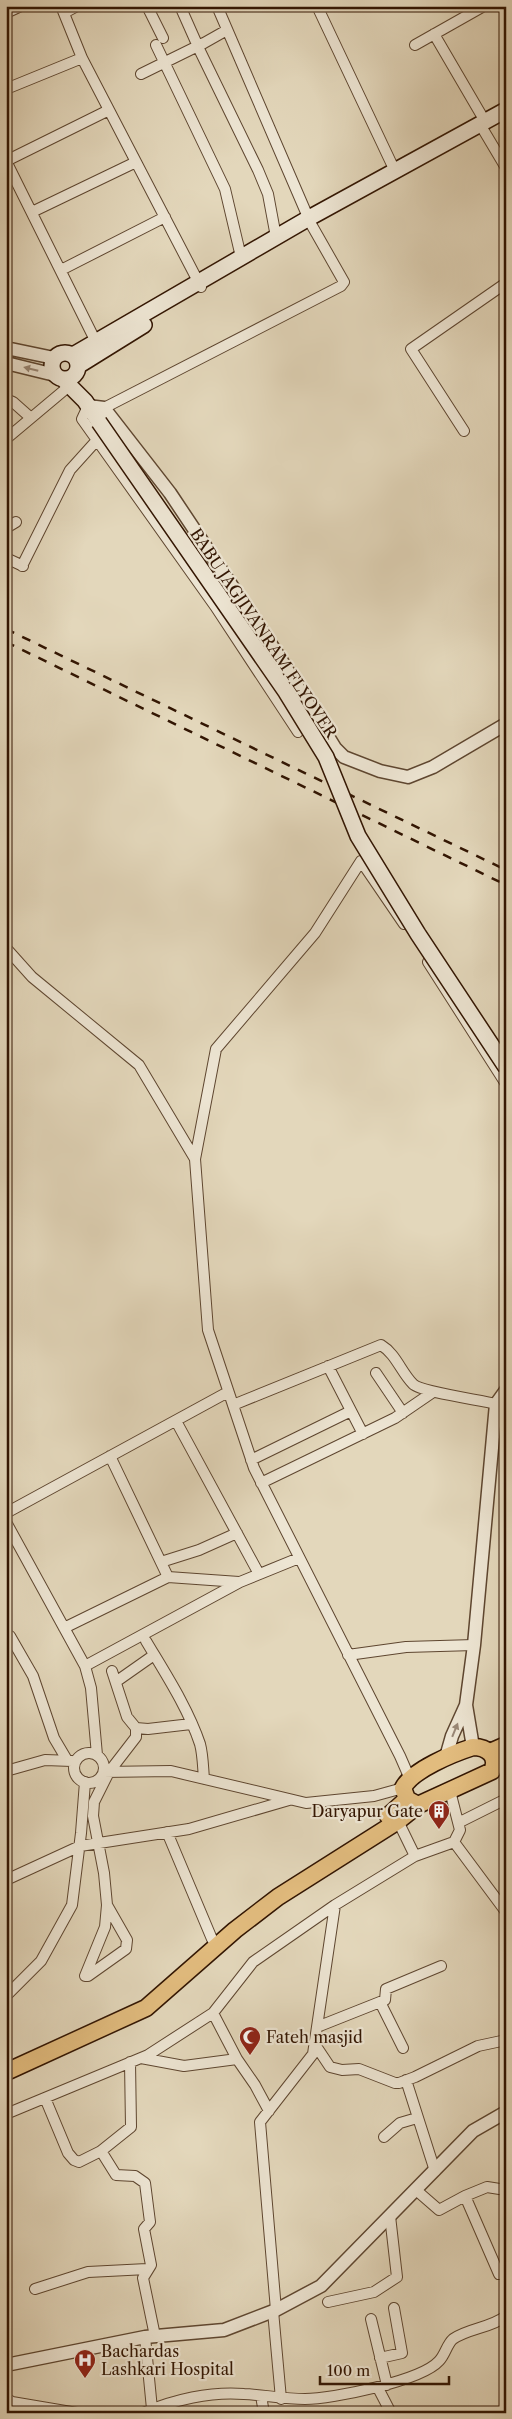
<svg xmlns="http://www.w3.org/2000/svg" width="512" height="2419" font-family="'Libre Caslon Text',serif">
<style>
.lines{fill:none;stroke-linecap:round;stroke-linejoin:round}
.minor-casing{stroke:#5e4630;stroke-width:12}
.tertiary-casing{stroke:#5e4630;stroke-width:15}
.secondary-casing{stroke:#321502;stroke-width:18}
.primary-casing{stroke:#321502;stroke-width:19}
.minor{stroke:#ede5d3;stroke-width:10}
.tertiary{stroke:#ede5d3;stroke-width:12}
.secondary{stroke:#ede5d3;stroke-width:15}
.primary{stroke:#e2bc7e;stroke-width:16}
.rail{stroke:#321502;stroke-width:2.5;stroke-dasharray:9 9;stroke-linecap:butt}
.secondary-bridge-casing{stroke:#321502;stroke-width:18;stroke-linecap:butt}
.secondary-bridge{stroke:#ede5d3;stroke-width:15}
.oneway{fill:#998775}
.labels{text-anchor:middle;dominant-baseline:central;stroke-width:4.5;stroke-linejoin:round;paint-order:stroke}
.street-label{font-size:16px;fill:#321502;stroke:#ede5d3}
.poi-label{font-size:16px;fill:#321502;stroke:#ede5d3;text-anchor:start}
</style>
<rect width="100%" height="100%" fill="#e3d7bb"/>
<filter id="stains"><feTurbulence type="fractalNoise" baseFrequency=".004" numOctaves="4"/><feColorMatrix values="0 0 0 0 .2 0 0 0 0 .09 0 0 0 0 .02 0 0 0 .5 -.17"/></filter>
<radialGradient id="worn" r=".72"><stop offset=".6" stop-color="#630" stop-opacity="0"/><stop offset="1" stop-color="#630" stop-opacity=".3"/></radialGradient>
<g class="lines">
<!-- minor casing -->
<g class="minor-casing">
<path id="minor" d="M61 6 82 58 201 287
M147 6 163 38
M180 6 200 51 258 170 268 194 276 237
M317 6 395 171
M6 13 21 6
M64 13 77 6
M434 34 486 123
M156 45 225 189 241 257
M415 45 484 6
M141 74 204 43 227 30
M6 89 82 58
M484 131 506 168
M6 161 96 342
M6 161 109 110
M32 212 136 162
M61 270 165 217
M6 399 13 402 31 418
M88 406 82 419 215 606 298 732
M104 408 341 286 344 282 311 224 217 6
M464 431 411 349 506 283
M6 439 68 387
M6 528 16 522
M6 558 23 566
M22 566 70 470 97 440
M404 924 361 861 315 933 216 1049 195 1159 208 1330 254 1468 400 1756 410 1779
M6 948 32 977 139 1065 195 1159
M428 962 506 1084
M328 1366 363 1434
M376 1373 403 1413
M233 1405 381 1345C396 1354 401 1372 413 1384 421 1392 481 1400 496 1404
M176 1421 259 1574
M110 1456 168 1577
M251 1460 351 1411
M261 1483 395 1418 433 1392
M6 1513 228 1392
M6 1522 85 1666 91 1688 97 1755
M161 1562 199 1550 237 1533
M64 1628 168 1577 239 1582
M6 1634 10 1636 33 1676 54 1738 67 1760
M146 1641C165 1673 188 1708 200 1744 203 1755 203 1768 204 1779
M348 1655 406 1647 474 1645
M85 1666 240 1582 299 1558
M112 1671 127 1717 136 1728 148 1729 191 1724
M117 1681 154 1655
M74 1768a15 15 0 1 1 30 0a15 15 0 1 1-30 0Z
M6 1771 45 1760 72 1761
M104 1772 171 1771 306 1803 374 1796 403 1788
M396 1817 415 1856 454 1842 460 1830 450 1791
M460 1822 506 1799
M167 1832 212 1939
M454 1842 506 1912
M6 1880 80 1846 189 1829 289 1800
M107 1905 127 1940 126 1949 88 1976H85L105 1927 107 1905 104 1873 93 1816 94 1802 109 1772 136 1737V1728
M6 1996 41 1961 72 1905 81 1833 85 1782
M380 2002 403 2048
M213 2013 237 2059
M317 2027 385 2000 386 1989 441 1966
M314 2043 330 2067 342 2070 359 2069 395 2083H399L415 2077 478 2046 506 2040
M141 2058 184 2066 237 2059 255 2085 269 2111
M406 2080 435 2171
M45 2098 68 2153 74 2160 79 2162 101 2151 116 2175 135 2176 145 2183 150 2222 144 2229 151 2265 143 2278 155 2336
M6 2114 148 2055 213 2013 253 1962 335 1905 415 1856
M384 2137 400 2123 417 2118
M101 2151 131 2127 130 2062
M416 2190 439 2210 465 2196 487 2187 506 2190
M465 2196 499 2274 506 2272
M35 2289 88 2272 147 2269
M328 2302 374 2292 397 2277 390 2216
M276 2310 260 2122 313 2054 335 1905
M273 2311 281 2399
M371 2319 387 2385
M145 2337 152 2409
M380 2358 402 2353 394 2308
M378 2388 391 2413
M261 2396 264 2413
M6 2398 12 2402 77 2413
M143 2413C173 2400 211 2391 244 2394 264 2395 284 2399 305 2399 332 2399 421 2381 439 2361 445 2355 447 2344 453 2339 469 2328 491 2328 506 2316"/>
</g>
<!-- tertiary casing -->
<g class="tertiary-casing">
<path id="tertiary" d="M6 348 54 358
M6 363 55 375
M88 406 104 408 170 493 278 655 335 748 344 757 380 771 408 777 433 767 506 724
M466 1705 473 1747
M446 1757 452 1736 466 1705 474 1645 496 1404 506 1390
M6 2365 145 2337 224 2330 276 2310 321 2286 473 2131 506 2112"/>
</g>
<!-- secondary casing -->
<g class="secondary-casing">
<path id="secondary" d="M52 366a13 13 0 1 1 26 0a13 13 0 1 1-26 0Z
M73 355 309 218 506 110
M78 366 144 325
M63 379 85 401 99 422"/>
</g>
<!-- primary casing -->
<g class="primary-casing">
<path id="primary" d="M473 1747C487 1747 499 1756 492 1771L418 1805 407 1799 403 1788C412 1770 454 1753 473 1747Z
M490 1752 506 1745
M388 1816 407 1799
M6 2072 146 2008 235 1930 278 1897 398 1821 418 1805"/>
</g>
<!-- minor -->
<use href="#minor" class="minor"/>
<!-- tertiary -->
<use href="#tertiary" class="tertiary"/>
<!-- secondary -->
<use href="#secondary" class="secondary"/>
<!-- primary -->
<use href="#primary" class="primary"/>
<!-- rail -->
<path class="rail" d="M6 629 506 870
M6 642 506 885"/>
<!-- secondary-bridge casing -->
<g class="secondary-bridge-casing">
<path id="secondary-bridge" d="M99 422 286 692 326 757 358 836 418 934 506 1067"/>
</g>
<!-- secondary-bridge -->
<use href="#secondary-bridge" class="secondary-bridge"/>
</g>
<!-- one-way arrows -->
<defs><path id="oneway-solid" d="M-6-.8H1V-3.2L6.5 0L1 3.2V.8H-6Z" transform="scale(1.25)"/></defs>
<g class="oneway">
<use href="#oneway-solid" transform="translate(31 369) rotate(-166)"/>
<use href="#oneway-solid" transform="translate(455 1730) rotate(-68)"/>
</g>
<!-- icons -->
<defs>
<g id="building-pin" transform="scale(1.125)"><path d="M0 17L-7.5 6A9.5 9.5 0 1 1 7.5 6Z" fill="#8f2418" stroke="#ede5d3"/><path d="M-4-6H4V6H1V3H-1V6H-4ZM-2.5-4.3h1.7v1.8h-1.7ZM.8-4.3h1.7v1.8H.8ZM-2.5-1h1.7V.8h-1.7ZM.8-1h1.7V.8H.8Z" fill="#fff"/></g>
<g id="mosque-pin" transform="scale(1.125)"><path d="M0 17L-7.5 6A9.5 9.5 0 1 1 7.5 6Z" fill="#8f2418" stroke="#ede5d3"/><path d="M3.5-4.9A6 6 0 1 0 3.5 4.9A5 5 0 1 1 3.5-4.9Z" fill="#fff"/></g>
<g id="hospital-pin" transform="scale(1.125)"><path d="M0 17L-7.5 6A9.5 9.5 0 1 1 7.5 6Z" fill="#8f2418" stroke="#ede5d3"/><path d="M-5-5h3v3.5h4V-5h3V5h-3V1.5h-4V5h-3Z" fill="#fff"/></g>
</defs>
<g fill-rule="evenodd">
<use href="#building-pin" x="439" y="1811"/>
<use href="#mosque-pin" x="250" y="2037"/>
<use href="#hospital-pin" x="85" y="2360"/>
</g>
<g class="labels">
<!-- street labels -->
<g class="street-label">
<text transform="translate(264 633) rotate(56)">BABU JAGJIVANRAM FLYOVER</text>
</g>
<!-- poi labels -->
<g class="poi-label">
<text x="423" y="1811" text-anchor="end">Daryapur Gate</text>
<text x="266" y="2037">Fateh masjid</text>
<text x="101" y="2351">Bachardas<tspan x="101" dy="18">Lashkari Hospital</tspan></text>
</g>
</g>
<!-- margin -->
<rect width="512" height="2419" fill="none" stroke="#e3d7bb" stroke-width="25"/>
<rect x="8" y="8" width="497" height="2404" fill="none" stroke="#321502" stroke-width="2.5"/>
<rect x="12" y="12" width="487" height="2394" fill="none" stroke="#321502"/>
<!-- scale -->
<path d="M320 2376v8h129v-8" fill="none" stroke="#321502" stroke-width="2.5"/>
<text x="327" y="2376" font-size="15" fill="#321502" stroke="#ede5d3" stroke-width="4" paint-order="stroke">100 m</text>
<rect width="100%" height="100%" filter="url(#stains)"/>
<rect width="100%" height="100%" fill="url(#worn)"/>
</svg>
